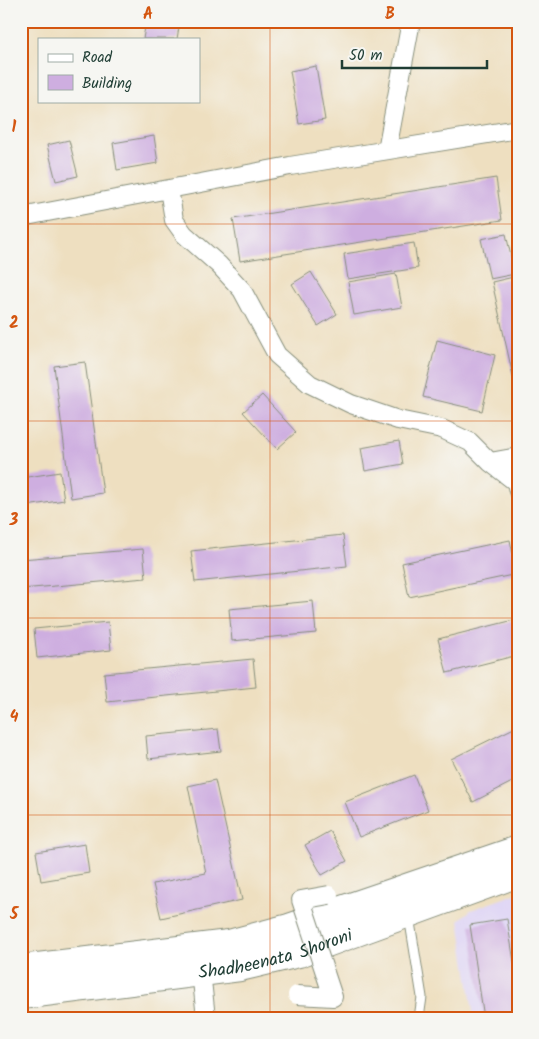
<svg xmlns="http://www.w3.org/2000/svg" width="539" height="1039" font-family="Kalam,sans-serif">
  <rect width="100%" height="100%" fill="#f6f6f2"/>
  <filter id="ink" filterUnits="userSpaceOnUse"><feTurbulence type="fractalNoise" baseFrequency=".02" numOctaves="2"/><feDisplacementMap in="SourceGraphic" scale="10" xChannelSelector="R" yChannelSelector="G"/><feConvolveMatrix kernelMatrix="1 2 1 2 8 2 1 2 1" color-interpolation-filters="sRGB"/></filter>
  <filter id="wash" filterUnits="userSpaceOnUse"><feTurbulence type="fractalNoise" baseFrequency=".0096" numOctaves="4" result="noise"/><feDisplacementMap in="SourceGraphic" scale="20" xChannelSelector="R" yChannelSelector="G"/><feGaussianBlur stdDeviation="1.12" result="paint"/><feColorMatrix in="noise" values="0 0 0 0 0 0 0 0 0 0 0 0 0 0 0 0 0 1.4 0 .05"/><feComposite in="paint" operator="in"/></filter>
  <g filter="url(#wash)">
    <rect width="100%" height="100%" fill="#eedfc0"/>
    <path fill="#dfd5f5" d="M518,893V1018H474L459,920L471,910Z"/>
    <g id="blocks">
      <path fill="#ceaee0" d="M146,21H180L177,39H143Z
        M316,66L325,120L299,124L290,71Z
        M22,73L27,96L21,98V74Z
        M154,136L158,163L117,170L113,143Z
        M69,140L78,176L56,181L47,145Z
        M496,178L502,220L240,261L233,219Z
        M506,234L515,274L490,279L481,239Z
        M414,243L418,268L348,279L344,254Z
        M311,272L337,314L318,326L292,284Z
        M396,274L402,307L354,315L348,282Z
        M518,276V394H517L492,282Z
        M437,340L495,355L482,411L423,397Z
        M85,362L103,493L71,498L54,366Z
        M262,395L296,432L277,449L243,412Z
        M399,441L403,464L365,471L361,448Z
        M60,472L64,500L21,507V478Z
        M343,535L347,566L195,582L191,551Z
        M510,540L517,574L409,597L402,563Z
        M143,549L146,578L21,589V559Z
        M313,601L316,633L232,641L229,609Z
        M518,619V655L447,673L438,639Z
        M108,622L111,650L37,658L34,629Z
        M253,659L256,687L107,702L104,673Z
        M518,726V779L473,802L451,759Z
        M218,729L221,751L148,759L146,736Z
        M414,775L428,810L359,837L345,802Z
        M215,780L242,900L161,918L153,884L206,873L188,786Z
        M330,831L347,861L322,875L305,845Z
        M85,844L89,873L41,881L36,852Z
        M507,919L518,986V1018H484L470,925Z"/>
    </g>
  </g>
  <g filter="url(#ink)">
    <use href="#blocks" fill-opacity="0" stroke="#868e7a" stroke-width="1"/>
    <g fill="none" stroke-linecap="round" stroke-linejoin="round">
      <g stroke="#868e7a" stroke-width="11">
        <path id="lane" d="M409,916L422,997L419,1018"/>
      </g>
      <g stroke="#868e7a" stroke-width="20">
        <path id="street" d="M387,150L411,21
          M169,189L174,220L184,234L219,265L242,290L277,355L310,384L351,404L398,420L442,429L470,442L490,462L516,482L518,491
          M21,217L290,166L518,129
          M490,462L518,457
          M201,971L206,1018"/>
      </g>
      <g stroke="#868e7a" stroke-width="30">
        <g id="primary">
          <path d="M21,969L229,944L289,928L518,850"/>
          <path id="s1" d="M21,995L240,967L299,953L518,873"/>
        </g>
      </g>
      <use href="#lane" stroke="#fff" stroke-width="9"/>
      <use href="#street" stroke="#fff" stroke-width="18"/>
      <use href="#primary" stroke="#fff" stroke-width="28"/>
      <g stroke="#868e7a" stroke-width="20" stroke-linecap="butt">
        <path id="street-bridge" d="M297,995L333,997L301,900L329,895"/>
      </g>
      <use href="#street-bridge" stroke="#fff" stroke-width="18"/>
    </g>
  </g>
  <path fill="none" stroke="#d45610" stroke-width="1" stroke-opacity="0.55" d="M270,21V1018M21,224H518M21,421H518M21,618H518M21,815H518"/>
  <g text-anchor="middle" stroke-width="4" stroke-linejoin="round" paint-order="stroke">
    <g font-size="18" fill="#1f3d34" stroke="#f6f6f2">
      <text dy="6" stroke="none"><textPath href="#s1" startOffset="258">Shadheenata Shoroni</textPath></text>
    </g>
  </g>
  <rect width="539" height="1039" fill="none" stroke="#f6f6f2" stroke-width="55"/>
  <rect x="38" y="38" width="162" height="65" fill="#f6f6f2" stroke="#a0aca6"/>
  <rect x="48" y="54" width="25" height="8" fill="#ffffff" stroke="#a0aca6"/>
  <text x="82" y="62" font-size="15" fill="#1f3d34">Road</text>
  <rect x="48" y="75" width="25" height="15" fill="#ceaee0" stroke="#a0aca6"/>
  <text x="82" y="88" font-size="15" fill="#1f3d34">Building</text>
  <path d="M342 60v8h145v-8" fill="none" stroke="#1f3d34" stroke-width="2.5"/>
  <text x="349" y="60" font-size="15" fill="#1f3d34" stroke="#f6f6f2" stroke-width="4" paint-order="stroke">50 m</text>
  <rect x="28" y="28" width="484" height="984" fill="none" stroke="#d45610" stroke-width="2"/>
  <g font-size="16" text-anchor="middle" font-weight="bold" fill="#d45610">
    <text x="148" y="19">A</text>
    <text x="390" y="19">B</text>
    <text x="14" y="132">1</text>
    <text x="14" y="328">2</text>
    <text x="14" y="525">3</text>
    <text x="14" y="722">4</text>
    <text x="14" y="919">5</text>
  </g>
</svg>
